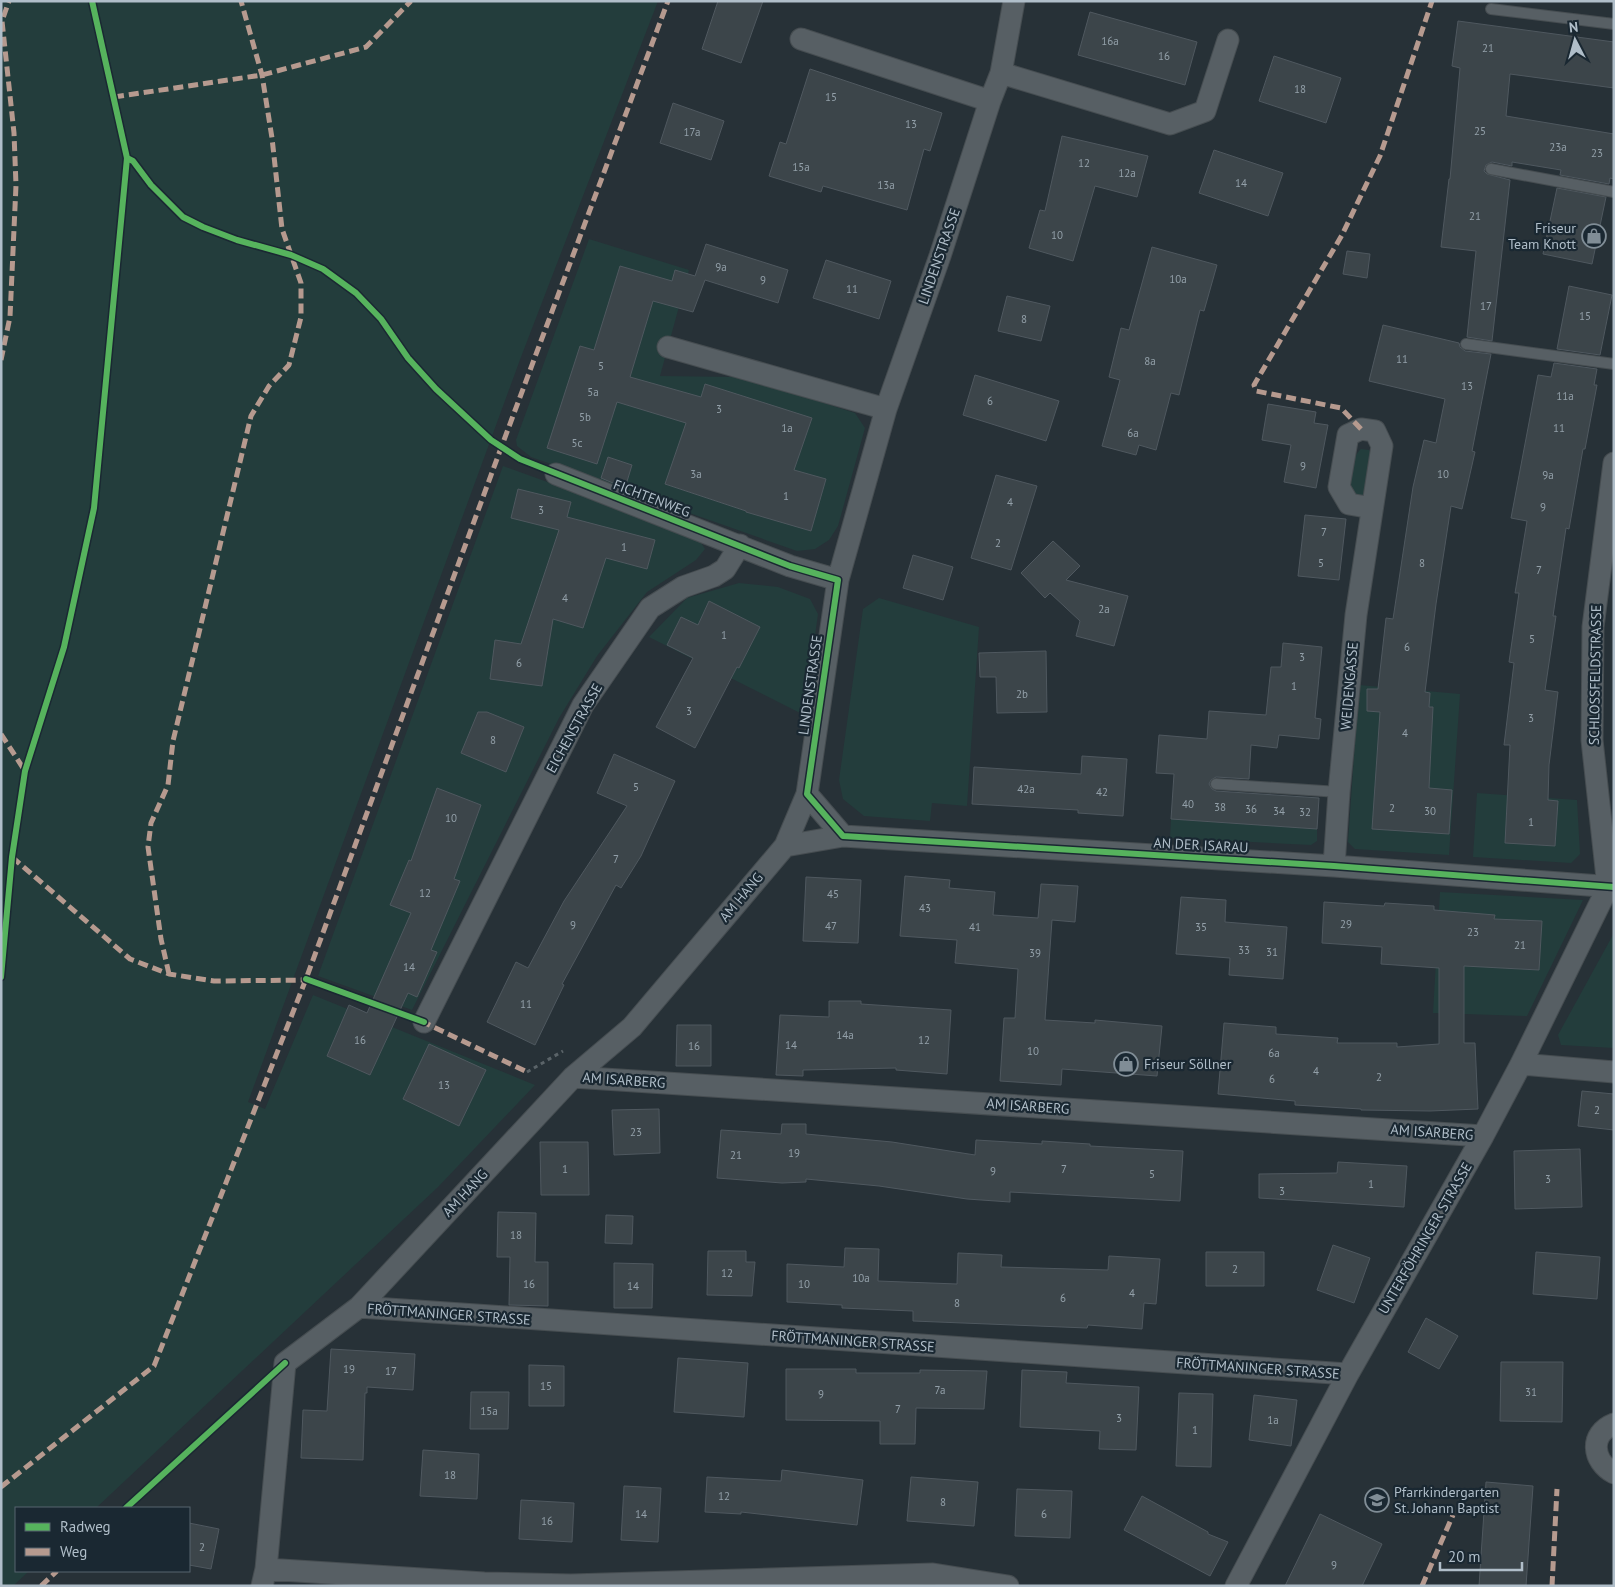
<svg xmlns="http://www.w3.org/2000/svg" width="1615" height="1587" font-family="'PT Sans',sans-serif">
  <rect width="100%" height="100%" fill="#273137"/>
  <path fill="#233d3c" d="M1,1H658L521,357L248,1102L265,1109L313,995L535,1085L438,1187L96,1508H16V1571H29L13,1586H1Z
    M589,239L689,270L660,376L733,377L758,382L855,413L865,428L838,526L829,540L815,549L797,551L531,457L517,446L516,440Z
    M1361,449L1369,450L1372,454L1365,494L1360,497C1356,496 1352,495 1350,491C1346,482 1353,455 1361,449Z
    M503,466L697,536L705,549L696,560L647,592L597,656L559,718L412,1010L318,976Z
    M739,583L778,587L810,599L818,614L804,715L649,637L687,598Z
    M879,598L979,627L967,806L932,803L930,821L864,816L843,799L839,780L863,609Z
    M1359,685L1460,694L1449,855L1355,849L1348,842Z
    M1477,793L1577,800L1580,854L1571,863L1473,857Z
    M1171,819L1317,829V841L1311,845L1170,838Z
    M1440,892L1583,900L1527,1016L1433,1013Z
    M1614,933V1048L1561,1045L1558,1035Z"/>
  <path fill="#3c454a" stroke="#4f585f" d="M718,1H763L741,63L702,49Z
    M1090,12L1197,42L1185,85L1078,55Z
    M1458,21L1614,42V88L1510,74L1506,116L1614,134V179L1610,178L1609,184L1560,175L1561,170L1512,162V166L1492,162L1486,165L1484,171L1487,174L1510,180L1492,341L1467,337L1476,251L1441,247L1449,179H1450L1460,68L1452,66Z
    M1274,56L1341,78L1326,123L1259,101Z
    M810,69L942,113L930,151L924,149L907,210L823,186L821,192L769,176L780,142L786,144Z
    M673,103L724,121L711,160L660,143Z
    M1062,136L1148,156L1137,197L1095,186L1073,261L1029,248L1040,210L1045,211Z
    M1214,150L1283,173L1268,216L1199,193Z
    M1557,188L1606,197L1592,264L1543,254Z
    M706,244L788,270L778,303L705,280L693,312L653,301L630,377L701,397L705,384L812,418L794,470L826,479L811,531L746,512V511L665,484L686,423L617,402L597,464L547,448L580,346L594,350L620,266L672,281L675,270L695,276Z
    M1152,247L1217,265L1204,311L1200,310L1179,395L1171,393L1156,450L1139,445L1136,455L1102,446L1120,380L1109,377L1121,328L1129,330Z
    M1347,251L1370,254L1367,278L1343,274Z
    M826,260L891,281L879,319L813,298Z
    M1569,286L1612,295L1600,355L1557,349Z
    M1007,296L1050,306L1041,341L998,331Z
    M1383,325L1459,343L1460,347L1465,351L1491,354L1472,451L1475,452L1462,509L1451,506L1436,604L1425,692L1430,693L1429,707H1433L1429,788L1452,790L1449,834L1372,829L1380,712L1367,711V689H1378L1386,618L1393,619L1413,487L1424,440L1436,443L1445,399L1369,381Z
    M1554,363L1597,369L1594,385H1597L1585,449H1583L1569,529L1566,528L1553,616H1556L1545,690L1558,692L1549,765L1548,800L1558,801L1555,846L1505,843L1510,745H1504L1514,663L1509,662L1519,593H1515L1527,521L1511,518L1538,375L1551,377Z
    M975,375L1059,401L1046,441L963,415Z
    M1268,404L1316,412L1314,423L1328,425L1316,488L1284,482L1291,445L1262,440Z
    M608,457L632,465L625,488L601,478Z
    M996,475L1037,486L1011,570L971,558Z
    M518,489L571,502L567,517L655,540L647,569L606,558L583,628L553,619L542,686L490,679L495,640L521,644L559,530L511,518Z
    M1305,515L1346,519L1339,580L1298,576Z
    M1053,541L1080,566L1066,580L1128,596L1114,646L1076,636L1080,621L1050,593L1045,598L1021,573Z
    M913,555L953,567L943,600L903,588Z
    M709,601L760,627L739,668L737,667L695,748L656,727L693,658L667,645L681,617L698,625Z
    M1283,643L1322,647L1315,718L1321,719L1319,739L1279,735L1277,748L1251,745L1249,779L1216,777L1211,780L1209,784L1212,789L1216,791L1319,798L1317,829L1171,819L1174,774L1156,773L1159,735L1207,739L1209,711L1266,715L1271,667H1281Z
    M1046,651L1047,712L997,713L996,677H980L979,653Z
    M478,712H487L524,727L506,772L461,753Z
    M614,754L675,781L641,856L621,888L616,885L562,984L564,985L535,1045L487,1022L516,962L528,968L564,901L627,806L597,793Z
    M1082,756L1127,759L1123,816L1078,813V810L972,804L974,767L1081,774Z
    M437,788L481,805L454,879L460,881L431,950L437,952L417,997L408,993L370,1075L327,1056L349,1005L367,1013L411,913L390,905L409,860L411,861Z
    M905,876L950,880L949,888L995,892L993,915L1038,918L1041,884L1078,886L1075,922L1052,920L1045,1020L1095,1023V1020L1162,1026L1157,1076L1062,1069L1061,1085L1000,1081L1004,1018H1015L1018,969L955,963L957,940L900,936Z
    M806,877L861,880L858,943L803,941Z
    M1181,897L1226,900L1225,922L1287,927L1283,979L1229,975L1230,958L1176,954Z
    M1324,902L1384,906L1385,903L1434,906V910L1495,915L1494,919L1542,921L1539,970L1464,966V1043H1475L1478,1109L1430,1111L1361,1110V1109L1295,1105V1101L1218,1094L1224,1023L1276,1027V1034L1338,1038L1337,1043H1397V1047L1439,1044V968L1381,964L1382,947L1322,943Z
    M829,1001H861V1004L951,1010L947,1074L896,1070V1068L803,1070V1076L776,1075L780,1015L829,1017Z
    M677,1025H711V1066H676Z
    M429,1044L486,1070L459,1126L403,1099Z
    M1582,1091L1614,1094V1130L1578,1126Z
    M659,1109L660,1153L614,1155L612,1110Z
    M782,1124H806V1134L892,1142L975,1155L976,1140L1042,1144V1141L1090,1144V1146L1183,1151L1180,1201L1010,1192V1202L967,1199L879,1186L806,1179V1182L782,1183L717,1178L721,1130L781,1134Z
    M540,1142H588L589,1195H541Z
    M1580,1149L1582,1207L1515,1209L1514,1151Z
    M1338,1162L1407,1166L1404,1207L1259,1198V1174L1337,1173Z
    M498,1212L536,1213L535,1262H548V1306L509,1305L510,1257H497Z
    M606,1215L633,1216L632,1244L605,1243Z
    M1333,1245L1370,1258L1354,1303L1317,1290Z
    M845,1248L879,1249L878,1281L957,1284L958,1253L1002,1255L1001,1267L1108,1270L1109,1256L1160,1259L1156,1304L1144,1303L1142,1329L1088,1325L1087,1328L913,1321V1311L842,1308V1305L787,1302V1264L844,1267Z
    M708,1251H746V1262H755L752,1296L707,1295Z
    M1206,1252H1264V1286H1206Z
    M1536,1252L1600,1257L1597,1299L1533,1294Z
    M614,1263L653,1264L652,1308H614Z
    M1426,1318L1458,1336L1439,1369L1408,1352Z
    M331,1349L415,1354L413,1390L367,1387V1393H365L363,1460L301,1458L303,1410L327,1411Z
    M678,1358L748,1363L744,1417L674,1412Z
    M1501,1362H1563L1562,1422L1500,1421Z
    M529,1365L564,1366V1406H529Z
    M786,1369H856V1373H920V1370L987,1371L984,1409L916,1408L915,1444H880V1421L786,1420Z
    M1022,1370L1067,1372L1066,1383L1139,1387L1136,1450L1099,1449L1100,1431L1020,1427Z
    M471,1392H509L508,1429H470Z
    M1179,1393L1213,1394L1211,1467L1176,1466Z
    M1254,1395L1297,1400L1291,1446L1249,1440Z
    M423,1450L479,1454L477,1499L420,1496Z
    M782,1470L863,1480L857,1525L741,1512V1514L705,1512L707,1477L781,1481Z
    M911,1477L978,1482L974,1526L907,1521Z
    M1486,1482L1533,1486L1526,1586H1479Z
    M624,1486L661,1488L658,1542L621,1540Z
    M1017,1489L1072,1491L1070,1538L1015,1536Z
    M1142,1496L1208,1532V1534L1228,1542L1210,1576L1124,1530Z
    M521,1500L574,1503L572,1542L519,1539Z
    M1320,1514L1382,1544L1362,1586H1285Z
    M189,1523L219,1529L211,1569L189,1565Z"/>
  <g fill="none" stroke-linecap="round" stroke-linejoin="round">
    <g stroke="#464d51" stroke-width="12">
      <path id="service" d="M1491,9L1614,24
        M1491,169L1614,192
        M1466,344L1614,364
        M1216,784L1339,792"/>
    </g>
    <g stroke="#464d51" stroke-width="23">
      <path id="minor" d="M801,39L990,101
        M1001,73L1170,124L1205,111L1228,40
        M668,347L886,409
        M556,474L790,566L838,580
        M807,794L843,836L1334,866L1614,887
        M785,846L843,836
        M1334,866L1339,792L1356,615L1382,446L1375,431L1361,429L1348,435L1339,487L1349,504L1372,508
        M424,1022L583,705L650,608L683,587L714,576L725,569L740,545
        M1521,1064L1614,1072
        M573,1077L1483,1136
        M359,1307L1348,1374
        M1614,1424C1589,1434 1592,1461 1614,1473
        M266,1569L484,1583L571,1585L933,1574L1008,1586
        M262,1586L266,1569L285,1363L359,1307L573,1077L632,1027L785,846L807,794L838,580L886,409L940,256L990,101L1001,73L1014,1
        M1236,1586L1348,1374L1483,1136L1521,1064L1608,887L1592,740L1593,627L1614,463"/>
    </g>
    <path stroke="#5a6368" stroke-width="3" stroke-dasharray="4 4" stroke-linecap="butt" d="M527,1072L563,1051"/>
    <use href="#service" stroke="#575f64" stroke-width="10"/>
    <use href="#minor" stroke="#575f64" stroke-width="21"/>
    <path stroke="#b69a8f" stroke-width="5" stroke-dasharray="10 5" stroke-linecap="butt" d="M114,97L262,75L366,47L411,1
      M1,360L10,317L16,185L14,133L2,21L9,1
      M1361,429L1341,408L1256,391L1254,385L1342,235L1380,156L1432,1
      M1,734L25,771
      M12,857L130,959L169,974L214,981L308,980
      M169,974L161,939L148,847L151,823L168,785L173,741L251,416L269,386L289,365L301,317V283L282,229L272,138L262,75L241,1
      M421,1021L527,1072
      M1,1487L154,1366L306,979L501,448L668,1
      M41,1586L57,1571
      M1422,1586L1453,1515
      M1552,1586L1557,1489"/>
    <g stroke="#1a2832" stroke-width="9">
      <path id="cycleway" d="M127,158L133,161L151,185L183,217L203,227L237,240L291,255L323,269L356,293L381,319L408,358L436,389L491,440L520,459L790,566L838,580L807,794L843,836L1334,866L1614,887
        M1,977L12,857L25,771L64,647L94,508L127,158L92,1
        M306,979L424,1022
        M126,1508L285,1363"/>
    </g>
    <use href="#cycleway" stroke="#56b35d" stroke-width="6"/>
  </g>
  <defs>
    <g id="shop-ring" transform="scale(1.25)"><circle r="9.5" fill="#1a2832" stroke="#808d96" stroke-width="1.5"/><path d="M-5-2.5h2.3a2.7 3.5 0 0 1 5.4 0H5L5.5 6h-11ZM-1.5-2.5h3a1.5 2.3 0 0 0-3 0Z" fill="#808d96"/></g>
    <g id="school-ring" transform="scale(1.25)"><circle r="9.5" fill="#1a2832" stroke="#808d96" stroke-width="1.5"/><path d="M0-5L7-2L0 1L-7-2ZM-4 1L0 2.5L4 1V4Q0 6-4 4Z" fill="#808d96"/></g>
  </defs>
  <g fill-rule="evenodd">
    <use href="#shop-ring" x="1594" y="236"/>
    <use href="#shop-ring" x="1126" y="1064"/>
    <use href="#school-ring" x="1377" y="1500"/>
  </g>
  <g text-anchor="middle" stroke-width="4.5" stroke-linejoin="round" paint-order="stroke">
    <g font-size="11" fill="#93a0a9">
      <text x="1110" y="45">16a</text>
      <text x="1488" y="52">21</text>
      <text x="1164" y="60">16</text>
      <text x="1300" y="93">18</text>
      <text x="831" y="101">15</text>
      <text x="911" y="128">13</text>
      <text x="1480" y="135">25</text>
      <text x="692" y="136">17a</text>
      <text x="1558" y="151">23a</text>
      <text x="1597" y="157">23</text>
      <text x="1084" y="167">12</text>
      <text x="801" y="171">15a</text>
      <text x="1127" y="177">12a</text>
      <text x="1241" y="187">14</text>
      <text x="886" y="189">13a</text>
      <text x="1475" y="220">21</text>
      <text x="1057" y="239">10</text>
      <text x="721" y="271">9a</text>
      <text x="1178" y="283">10a</text>
      <text x="763" y="284">9</text>
      <text x="852" y="293">11</text>
      <text x="1486" y="310">17</text>
      <text x="1585" y="320">15</text>
      <text x="1024" y="323">8</text>
      <text x="1402" y="363">11</text>
      <text x="1150" y="365">8a</text>
      <text x="601" y="370">5</text>
      <text x="1467" y="390">13</text>
      <text x="593" y="396">5a</text>
      <text x="1565" y="400">11a</text>
      <text x="990" y="405">6</text>
      <text x="719" y="413">3</text>
      <text x="585" y="421">5b</text>
      <text x="787" y="432">1a</text>
      <text x="1559" y="432">11</text>
      <text x="1133" y="437">6a</text>
      <text x="577" y="447">5c</text>
      <text x="1303" y="470">9</text>
      <text x="696" y="478">3a</text>
      <text x="1443" y="478">10</text>
      <text x="1548" y="479">9a</text>
      <text x="786" y="500">1</text>
      <text x="1010" y="506">4</text>
      <text x="1543" y="511">9</text>
      <text x="541" y="514">3</text>
      <text x="1324" y="536">7</text>
      <text x="998" y="547">2</text>
      <text x="624" y="551">1</text>
      <text x="1321" y="567">5</text>
      <text x="1422" y="567">8</text>
      <text x="1539" y="574">7</text>
      <text x="565" y="602">4</text>
      <text x="1104" y="613">2a</text>
      <text x="724" y="639">1</text>
      <text x="1532" y="643">5</text>
      <text x="1407" y="651">6</text>
      <text x="1302" y="661">3</text>
      <text x="519" y="667">6</text>
      <text x="1294" y="690">1</text>
      <text x="1022" y="698">2b</text>
      <text x="689" y="715">3</text>
      <text x="1531" y="722">3</text>
      <text x="1405" y="737">4</text>
      <text x="493" y="744">8</text>
      <text x="636" y="791">5</text>
      <text x="1026" y="793">42a</text>
      <text x="1102" y="796">42</text>
      <text x="1188" y="808">40</text>
      <text x="1220" y="811">38</text>
      <text x="1392" y="812">2</text>
      <text x="1251" y="813">36</text>
      <text x="1279" y="815">34</text>
      <text x="1430" y="815">30</text>
      <text x="1305" y="816">32</text>
      <text x="451" y="822">10</text>
      <text x="1531" y="826">1</text>
      <text x="616" y="863">7</text>
      <text x="425" y="897">12</text>
      <text x="833" y="898">45</text>
      <text x="925" y="912">43</text>
      <text x="1346" y="928">29</text>
      <text x="573" y="929">9</text>
      <text x="831" y="930">47</text>
      <text x="975" y="931">41</text>
      <text x="1201" y="931">35</text>
      <text x="1473" y="936">23</text>
      <text x="1520" y="949">21</text>
      <text x="1244" y="954">33</text>
      <text x="1272" y="956">31</text>
      <text x="1035" y="957">39</text>
      <text x="409" y="971">14</text>
      <text x="526" y="1008">11</text>
      <text x="845" y="1039">14a</text>
      <text x="360" y="1044">16</text>
      <text x="924" y="1044">12</text>
      <text x="791" y="1049">14</text>
      <text x="694" y="1050">16</text>
      <text x="1033" y="1055">10</text>
      <text x="1274" y="1057">6a</text>
      <text x="1316" y="1075">4</text>
      <text x="1379" y="1081">2</text>
      <text x="1272" y="1083">6</text>
      <text x="444" y="1089">13</text>
      <text x="1597" y="1114">2</text>
      <text x="636" y="1136">23</text>
      <text x="794" y="1157">19</text>
      <text x="736" y="1159">21</text>
      <text x="565" y="1173">1</text>
      <text x="1064" y="1173">7</text>
      <text x="993" y="1175">9</text>
      <text x="1152" y="1178">5</text>
      <text x="1548" y="1183">3</text>
      <text x="1371" y="1188">1</text>
      <text x="1282" y="1195">3</text>
      <text x="516" y="1239">18</text>
      <text x="1235" y="1273">2</text>
      <text x="727" y="1277">12</text>
      <text x="861" y="1282">10a</text>
      <text x="529" y="1288">16</text>
      <text x="804" y="1288">10</text>
      <text x="633" y="1290">14</text>
      <text x="1132" y="1297">4</text>
      <text x="1063" y="1302">6</text>
      <text x="957" y="1307">8</text>
      <text x="349" y="1373">19</text>
      <text x="391" y="1375">17</text>
      <text x="546" y="1390">15</text>
      <text x="940" y="1394">7a</text>
      <text x="1531" y="1396">31</text>
      <text x="821" y="1398">9</text>
      <text x="898" y="1413">7</text>
      <text x="489" y="1415">15a</text>
      <text x="1119" y="1422">3</text>
      <text x="1273" y="1424">1a</text>
      <text x="1195" y="1434">1</text>
      <text x="450" y="1479">18</text>
      <text x="724" y="1500">12</text>
      <text x="943" y="1506">8</text>
      <text x="641" y="1518">14</text>
      <text x="1044" y="1518">6</text>
      <text x="547" y="1525">16</text>
      <text x="202" y="1551">2</text>
      <text x="1334" y="1569">9</text>
    </g>
    <g font-size="14" fill="#b0bec9" stroke="#1a2832" text-anchor="start">
      <text x="1576" y="233" text-anchor="end">Friseur<tspan x="1576" dy="16">Team Knott</tspan></text>
      <text x="1144" y="1069">Friseur Söllner</text>
      <text x="1394" y="1497">Pfarrkindergarten<tspan x="1394" dy="16">St. Johann Baptist</tspan></text>
    </g>
    <g font-size="14" fill="#b0bec9" stroke="#1a2832">
      <text transform="translate(939 256) rotate(-71)" y="5">LINDENSTRASSE</text>
      <text transform="translate(652 498) rotate(21)" y="5">FICHTENWEG</text>
      <text transform="translate(1595 675) rotate(-89)" y="5">SCHLOSSFELDSTRASSE</text>
      <text transform="translate(810 685) rotate(-82)" y="5">LINDENSTRASSE</text>
      <text transform="translate(1349 686) rotate(-85)" y="5">WEIDENGASSE</text>
      <text transform="translate(574 728) rotate(-61)" y="5">EICHENSTRASSE</text>
      <text transform="translate(1201 845) rotate(3)" y="5">AN DER ISARAU</text>
      <text transform="translate(741 897) rotate(-50)" y="5">AM HANG</text>
      <text transform="translate(624 1080) rotate(4)" y="5">AM ISARBERG</text>
      <text transform="translate(1028 1106) rotate(4)" y="5">AM ISARBERG</text>
      <text transform="translate(1432 1132) rotate(4)" y="5">AM ISARBERG</text>
      <text transform="translate(465 1193) rotate(-47)" y="5">AM HANG</text>
      <text transform="translate(1425 1238) rotate(-60)" y="5">UNTERFÖHRINGER STRASSE</text>
      <text transform="translate(449 1314) rotate(4)" y="5">FRÖTTMANINGER STRASSE</text>
      <text transform="translate(853 1341) rotate(4)" y="5">FRÖTTMANINGER STRASSE</text>
      <text transform="translate(1258 1368) rotate(4)" y="5">FRÖTTMANINGER STRASSE</text>
    </g>
  </g>
  <rect width="1615" height="1587" fill="none" stroke="#b0bec9" stroke-width="5"/>
  <rect x="15" y="1507" width="175" height="65" fill="#1a2832" stroke="#56646e"/>
  <rect x="25" y="1523" width="25" height="8" fill="#56b35d" stroke="#56646e"/>
  <text x="60" y="1532" font-size="15" fill="#b0bec9">Radweg</text>
  <rect x="25" y="1548" width="25" height="8" fill="#b69a8f" stroke="#56646e"/>
  <text x="60" y="1557" font-size="15" fill="#b0bec9">Weg</text>
  <g transform="translate(1575 40) rotate(354)" stroke="#1a2832" stroke-width="4" paint-order="stroke">
  <path d="M0-4L9 19L0 12L-9 19Z" fill="#b0bec9"/>
  <text y="-8" font-size="14" font-weight="bold" text-anchor="middle" fill="#b0bec9">N</text>
  </g>
  <path d="M1440 1562v8h82v-8" fill="none" stroke="#b0bec9" stroke-width="2.5"/>
  <text x="1448" y="1562" font-size="15" fill="#b0bec9" stroke="#1a2832" stroke-width="4" paint-order="stroke">20 m</text>
</svg>
